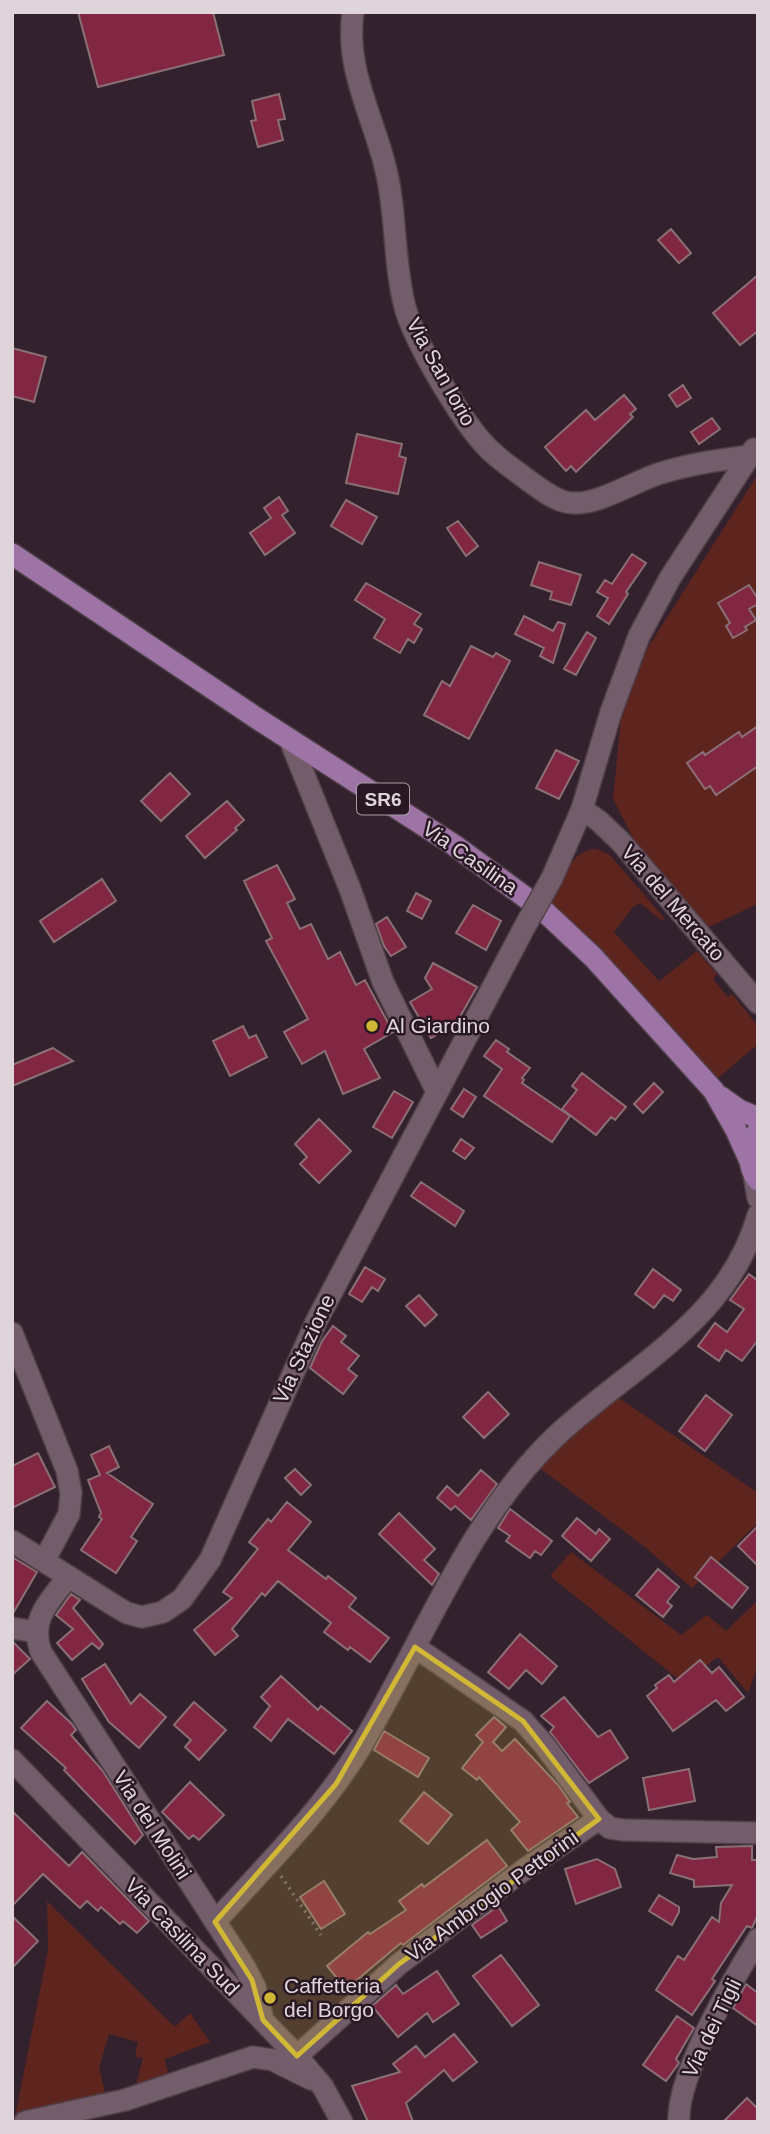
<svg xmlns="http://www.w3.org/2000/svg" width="770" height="2134" font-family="Arial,sans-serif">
  <rect width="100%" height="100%" fill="#33212d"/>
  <path fill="#5e251f" d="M758,474V904L704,929L633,838L613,799L621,719L647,649Z
    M596,849L610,855L665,919L661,920L640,903L633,907L614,932L659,981L697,951L717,974L713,979L728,997L732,994L758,1026V1044L717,1079L727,1094L549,905C559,885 570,849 596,849Z
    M619,1398L758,1493V1523L692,1588L645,1547L538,1467L607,1403Z
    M571,1552L681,1635L707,1615L726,1631L758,1600V1665L748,1693L718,1657L683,1683L550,1576Z
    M47,1901L175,2027L190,2013L210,2042L165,2059L169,2077L135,2089L143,2058L135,2057L138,2042L109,2034L99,2068L106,2096L15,2117L48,1950Z"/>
  <path fill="#812744" stroke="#8a7075" stroke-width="2" d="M78,12H213L224,55L98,87Z
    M279,94L285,119L278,120L283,140L258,147L251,121L256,120L252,101Z
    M671,229L691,253L679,263L658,240Z
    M758,275V331L740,345L713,313Z
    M12,348L46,357L34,402L12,396Z
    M683,385L691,398L677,407L669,395Z
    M624,395L636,409L630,414L633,417L576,472L571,466L566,471L545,447L586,410L595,420Z
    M712,418L720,429L699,444L691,432Z
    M357,434L402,444L399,456L406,458L398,494L346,483Z
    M279,497L288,511L282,515L295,533L265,555L250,533L271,518L264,508Z
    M346,500L377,517L362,544L331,526Z
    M458,521L478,546L466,556L447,528Z
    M632,554L646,563L626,592L628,594L609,624L597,616L608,598L597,592L605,580L612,584Z
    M539,562L581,575L571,605L550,599L552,592L531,585Z
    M366,583L421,614L414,624L422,629L414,643L408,639L400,653L374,638L385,619L355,600Z
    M749,585L758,599V604L749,609L756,620L745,627L747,630L733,638L726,626L730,623L718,603Z
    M524,616L553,631L558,622L565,624L553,663L540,656L544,648L515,634Z
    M587,632L596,638L576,675L564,669Z
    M471,646L493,657L496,653L510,661L469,739L424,715L442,681L450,686Z
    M758,726V766L716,795L710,786L705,789L687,763L703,752L705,755L739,732L742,737Z
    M556,750L579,761L559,799L536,788Z
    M170,773L190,794L161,821L141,801Z
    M227,801L244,820L235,828L237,830L205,858L186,836Z
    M277,865L295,899L287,903L300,929L311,924L328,959L340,952L356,985L365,980L393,1032L364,1049L380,1078L343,1094L325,1051L302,1064L284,1032L308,1019L266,941L272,938L244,881Z
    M102,879L116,901L54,942L40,921Z
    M416,893L431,901L422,919L407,911Z
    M473,905L501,921L486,950L456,933Z
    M387,917L406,947L391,956L384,946L376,924Z
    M433,963L477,987L457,1022L431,1038L410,1002L432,989L425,978Z
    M243,1026L249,1038L256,1035L267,1057L230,1076L213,1041Z
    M496,1040L509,1049L507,1052L530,1068L522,1078L524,1080L522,1083L570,1116L552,1142L484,1096L502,1069L484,1056Z
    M53,1048L73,1061L12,1086V1065Z
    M582,1073L626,1107L615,1120L611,1117L596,1135L562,1109L577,1090L572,1086Z
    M654,1083L663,1092L643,1113L634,1104Z
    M464,1089L476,1097L463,1117L451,1109Z
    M394,1091L413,1102L392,1138L373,1127Z
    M319,1119L351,1151L319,1183L300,1164L307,1157L295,1144Z
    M461,1139L474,1148L465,1159L453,1151Z
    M421,1182L464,1211L455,1226L411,1196Z
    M365,1267L385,1279L378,1291L372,1287L362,1302L349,1294Z
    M653,1269L681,1290L673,1301L664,1295L654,1308L635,1294Z
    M749,1274L758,1281V1340L742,1361L726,1350L719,1361L698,1346L715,1323L727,1332L744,1309L730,1300Z
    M419,1295L437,1315L425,1326L406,1306Z
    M333,1326L346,1336L341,1342L359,1356L348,1369L357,1376L343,1394L310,1368L322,1341Z
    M488,1392L509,1414L484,1438L463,1417Z
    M706,1395L732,1415L705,1451L679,1431Z
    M109,1446L119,1467L107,1473L153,1504L131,1537L137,1541L116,1573L81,1550L102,1519L99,1517L101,1513L88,1480L100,1475L91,1455Z
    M38,1453L55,1487L12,1508V1466Z
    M295,1469L311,1485L301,1495L285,1478Z
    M481,1470L497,1484L471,1520L455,1506L451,1510L437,1498L447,1486L458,1496Z
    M287,1502L311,1522L288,1550L326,1579L328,1576L356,1598L349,1607L389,1638L370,1662L350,1647L348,1650L324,1632L331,1623L278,1581L265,1596L262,1593L232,1629L238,1636L215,1655L194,1630L232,1598L223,1592L258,1549L249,1542L268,1519L271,1522Z
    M510,1509L552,1541L541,1555L535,1551L530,1558L506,1541L510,1536L498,1528Z
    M399,1513L435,1549L424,1560L439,1574L432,1585L379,1534Z
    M577,1518L596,1534L599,1529L610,1539L591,1561L562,1536Z
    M758,1526V1566L738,1546Z
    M12,1557L37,1572L12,1615Z
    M711,1557L748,1588L732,1608L695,1577Z
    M658,1569L679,1587L667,1602L672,1606L663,1617L636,1595Z
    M71,1594L80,1600L73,1608L103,1644L99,1649L92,1643L72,1660L57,1643L73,1629L56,1615Z
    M520,1634L557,1666L542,1684L526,1670L509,1689L488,1672Z
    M12,1641L30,1659L12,1675Z
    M700,1660L712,1673L719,1667L744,1697L726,1711L716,1700L673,1731L647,1696L657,1688L655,1685L669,1675L674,1682Z
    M105,1664L131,1704L140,1694L166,1717L139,1748L109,1722L82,1679Z
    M281,1676L318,1710L321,1706L352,1731L334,1754L288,1719L271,1741L254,1727L270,1706L261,1697Z
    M564,1697L598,1737L610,1730L628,1758L589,1783L550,1732L554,1727L541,1716Z
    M47,1701L71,1723L76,1730L71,1735L103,1771L143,1835L135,1844L64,1770L66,1768L21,1728Z
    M194,1702L226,1730L199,1760L185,1747L191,1740L174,1725Z
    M494,1717L506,1727L493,1742L502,1751L515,1739L558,1785L570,1802L567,1803L578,1817L528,1851L511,1830L520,1822L479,1777L477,1780L462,1768L483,1742L476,1735Z
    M384,1731L429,1758L418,1777L374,1750Z
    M689,1769L695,1801L649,1810L643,1778Z
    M190,1782L224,1815L199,1840L193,1835L189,1839L162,1812Z
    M424,1792L452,1815L428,1844L400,1821Z
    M12,1811L69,1866L82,1852L149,1921L137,1933L123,1921L120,1924L101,1907L98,1911L87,1901L80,1908L43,1874L12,1906Z
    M487,1840L507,1866L403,1945L401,1943L346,1989L327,1966L368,1932L370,1934L406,1910L399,1901L422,1884L424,1887Z
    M752,1846V1860H758V1915L752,1928L747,1926L712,1979L715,1981L692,2015L656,1990L678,1956L684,1960L712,1917L719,1922L721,1903L732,1885L694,1887V1880L670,1873L677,1855L693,1859L717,1857L716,1847Z
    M597,1859L615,1869L621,1887L576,1904L565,1869Z
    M324,1881L345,1914L321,1929L300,1897Z
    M659,1895L679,1907V1912L672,1925L649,1911Z
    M498,1906L507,1921L481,1938L472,1925Z
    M12,1916L38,1941L12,1968Z
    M501,1955L539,2005L512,2026L473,1976Z
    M437,1971L459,2004L433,2022L427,2013L398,2037L372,2006L396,1985L403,1994Z
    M746,1984L758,1993V2026L733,2008Z
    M677,2016L694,2028L676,2059L679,2063L666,2081L643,2065Z
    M454,2034L477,2062L453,2081L444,2070L406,2103L413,2122H368L352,2086L400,2072L393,2064L416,2046L425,2057Z
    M747,2098L758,2109V2122H723Z"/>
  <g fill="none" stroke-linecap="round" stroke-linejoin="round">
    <g stroke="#4e3f48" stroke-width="24">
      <path id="street" d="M353,12C345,68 372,114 385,166C397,212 393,261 405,307C414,341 460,418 484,444C497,459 514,469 529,481C541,489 552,499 566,502C593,509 634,481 661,473C690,464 719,460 749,456
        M290,740L350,889L383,982L437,1092
        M582,809L599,821L621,842L758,1003
        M552,878L582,809L611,712L639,636L670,578L754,449
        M754,1175L758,1198
        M12,1333L56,1443L67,1471L71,1493L69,1514L44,1561
        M12,1541L115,1606L127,1613L142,1617L163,1612L182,1599L210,1560L317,1320L524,928
        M68,1577C50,1601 29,1619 41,1652L244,1966L255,1987L263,2020
        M12,1628L36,1632
        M415,1647L523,1721L545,1746L599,1819
        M12,1760L297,2056L323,2087L342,2122
        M215,1922C264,1867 319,1814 358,1751C421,1647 465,1524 554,1438C629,1367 728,1322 758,1215
        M297,2056L399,1964L525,1869L599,1819L610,1828L623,1830L758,1833
        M25,2122L125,2100L253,2057L273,2060L311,2079
        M679,2122C676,2077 733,1979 758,1939"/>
    </g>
    <g stroke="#4e3f48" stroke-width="24">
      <path id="primary" d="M12,554L258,719L454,845L544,911L593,957L714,1091L736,1130L749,1159
        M721,1097L739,1110L758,1118
        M758,1131C747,1146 747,1166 758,1180"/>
    </g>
    <path stroke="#75656f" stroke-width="3.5" stroke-dasharray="2 5" stroke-linecap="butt" d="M281,1876L321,1935"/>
    <use href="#street" stroke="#735d6a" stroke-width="21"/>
    <use href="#primary" stroke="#9e73a5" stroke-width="21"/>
    <g stroke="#4e3f48" stroke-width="24" stroke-linecap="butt">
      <path id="street-bridge" d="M524,928L552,878"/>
    </g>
    <use href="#street-bridge" stroke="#735d6a" stroke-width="21"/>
  </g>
  <path fill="#d0b736" fill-opacity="0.2" stroke="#d0b736" stroke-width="5" stroke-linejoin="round" d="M415,1647L523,1721L599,1819L399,1964L297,2056L263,2020L252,1980L215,1922L336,1784Z"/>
  <g fill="#d0b736" stroke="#291823" stroke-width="2.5">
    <circle cx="372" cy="1026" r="7"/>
    <circle cx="270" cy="1998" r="7"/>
  </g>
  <g text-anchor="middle" stroke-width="5" stroke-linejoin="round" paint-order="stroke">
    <rect fill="#291823" stroke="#a99ca4" stroke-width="2" x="357" y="783.5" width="52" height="31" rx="5"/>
    <g font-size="19" font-weight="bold" fill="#e0d4db">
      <text x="383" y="806">SR6</text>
    </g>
    <g font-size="21" fill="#e0d4db" stroke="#291823">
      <text transform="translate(441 372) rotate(61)" y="7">Via San Iorio</text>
      <text transform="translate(470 858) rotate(35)" y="7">Via Casilina</text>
      <text transform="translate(673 903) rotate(49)" y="7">Via del Mercato</text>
      <text transform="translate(304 1349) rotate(-65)" y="7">Via Stazione</text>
      <text transform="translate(152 1825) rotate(57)" y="7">Via dei Molini</text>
      <text transform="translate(492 1896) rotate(-36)" y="7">Via Ambrogio Pettorini</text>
      <text transform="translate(182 1937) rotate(46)" y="7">Via Casilina Sud</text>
      <text transform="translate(712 2028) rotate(-64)" y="7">Via dei Tigli</text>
    </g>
    <g font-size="21" fill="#e0d4db" stroke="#291823" text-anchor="start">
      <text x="386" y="1033">Al Giardino</text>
      <text x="284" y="1993">Caffetteria<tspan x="284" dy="24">del Borgo</tspan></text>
    </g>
  </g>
  <rect width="770" height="2134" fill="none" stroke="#e0d4db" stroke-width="28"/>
</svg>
